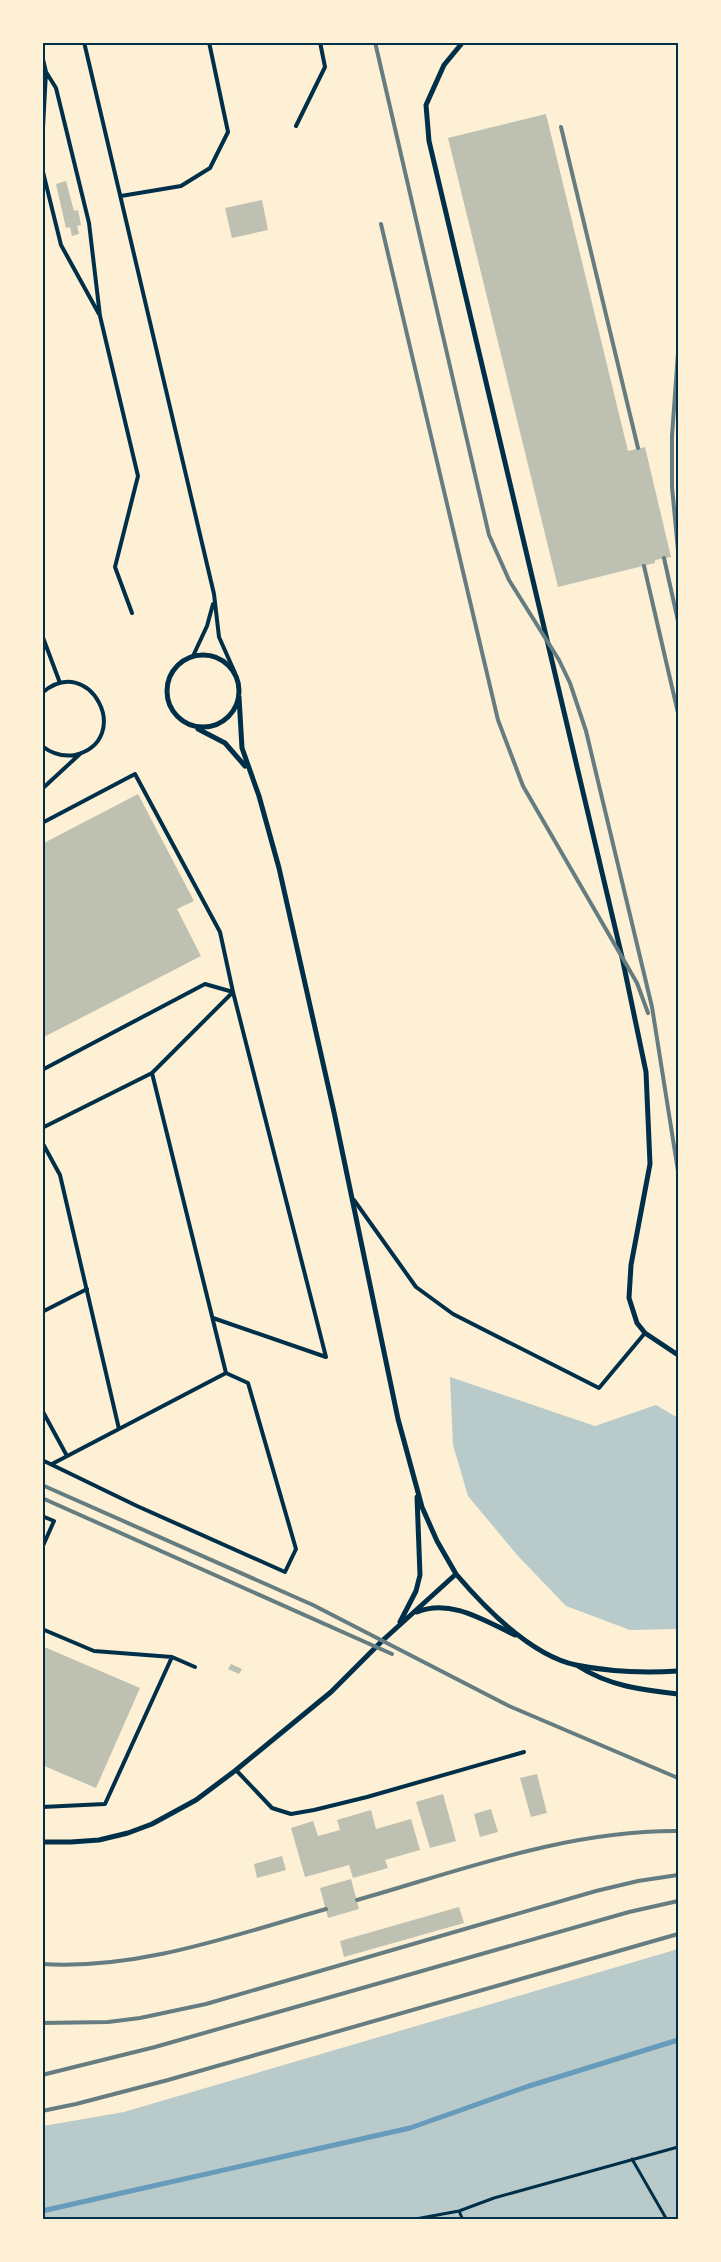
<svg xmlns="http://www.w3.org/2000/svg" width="721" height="2262" font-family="Poppins,sans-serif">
  <rect width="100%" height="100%" fill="#fdf0d5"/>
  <path fill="#b9caca" d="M450,1377L595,1426L656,1405L678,1418V1629L630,1630L566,1606L518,1556L468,1496L453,1445Z
    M678,1949V2219L43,2220V2126L124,2112Z"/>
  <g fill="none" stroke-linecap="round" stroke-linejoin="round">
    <path stroke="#669bbc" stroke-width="5" d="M42,2211L410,2128L529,2086L678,2040"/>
  </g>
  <path fill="#bec0b2" d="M546,114L628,451L645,447L671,557L655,560V563L558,587L448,138Z
    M66,181L74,211L78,210L81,225L77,226L79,234L72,236L70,227L66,228L56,184Z
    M262,200L268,230L232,238L225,208Z
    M138,794L194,901L177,909L201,956L42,1038V844Z
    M42,1646L140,1688L96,1788L42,1765Z
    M231,1664L242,1669L239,1674L228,1669Z
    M537,1774L547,1813L531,1817L520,1778Z
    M443,1794L456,1841L430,1848L416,1802Z
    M491,1809L498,1832L480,1837L474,1814Z
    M371,1810L376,1829L411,1819L420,1850L385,1860L388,1868L353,1878L349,1865L305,1877L291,1828L313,1821L318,1836L340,1830L337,1820Z
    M282,1856L286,1870L257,1878L254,1864Z
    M351,1879L359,1909L328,1918L320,1888Z
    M459,1907L464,1923L344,1957L340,1941Z"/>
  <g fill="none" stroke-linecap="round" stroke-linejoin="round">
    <path stroke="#003049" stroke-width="3" d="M632,2159L667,2220
      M459,2211L463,2220
      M410,2220L459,2211L494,2198L678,2147"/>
    <path stroke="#003049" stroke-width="4" d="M84,42L214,594L219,637L235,673
      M42,55L46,72L42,146
      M46,72L56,88L89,223L100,316L138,476L115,567L132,613
      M296,126L325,67L320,42
      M42,168L61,245L99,314
      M121,196L181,186L210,168L228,132L209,42
      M42,635L60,683
      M193,656L207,626L213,604
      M42,693C90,651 135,740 75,755C63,757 51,753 42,746
      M42,789L81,753
      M42,823L135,774L220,932L233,992L326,1357L213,1318
      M42,1070L205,984L233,992
      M152,1073L226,1373
      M42,1128L152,1073L233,992
      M42,1142L60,1175L119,1429
      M354,1200L416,1287L453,1314L599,1388L645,1333
      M42,1312L87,1289
      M42,1410L67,1456
      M42,1460L137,1506L285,1572L296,1549L248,1383L226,1373
      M52,1464L226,1373
      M42,1516L54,1521L42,1548
      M42,1629L94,1651L172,1657L195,1667
      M236,1770L272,1808L291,1814L314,1810L367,1797L524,1752
      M42,1807L105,1804L172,1657"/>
    <path stroke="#003049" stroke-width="5" d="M463,42L444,65L426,105L429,141L622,957L646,1072L650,1164L631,1265L629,1298L637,1323L645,1333L678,1355
      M167 691a36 36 0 1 1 72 0a36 36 0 1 1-72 0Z
      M239,697L242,748L259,796L279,868L334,1112L398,1419L422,1507L437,1541L456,1574
      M198,729L225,743L245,766
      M417,1612C450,1598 485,1621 515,1635
      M400,1622L416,1591L420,1575L417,1497
      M578,1666C609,1686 642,1690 678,1694
      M42,1842H71L99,1840L128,1833L152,1824L196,1800L236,1770L331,1692L382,1641L456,1574C485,1608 530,1655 576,1665C610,1672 644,1673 678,1671"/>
    <path stroke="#657d81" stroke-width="4" d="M375,42L489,535L509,580L559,660L570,683L586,731L652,1007L678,1171
      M561,127L638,448
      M381,224L498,720L523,786L637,983L648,1013
      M678,353L672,436V487L678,550
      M664,558L678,621
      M644,566L678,713
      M42,1485L313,1605L509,1706L678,1778
      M42,1498L392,1654
      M357,1900C462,1870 568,1830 678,1831
      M42,1964C140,1970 234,1935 326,1909
      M42,2023L108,2022L140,2018L206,2004L596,1891L638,1881L678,1875
      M42,2075L155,2047L629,1912L678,1901
      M42,2111L76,2104L168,2080L678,1934"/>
  </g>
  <rect width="721" height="2262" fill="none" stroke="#fdf0d5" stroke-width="88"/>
  <rect x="44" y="44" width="633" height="2174" fill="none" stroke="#003049" stroke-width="2"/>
</svg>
